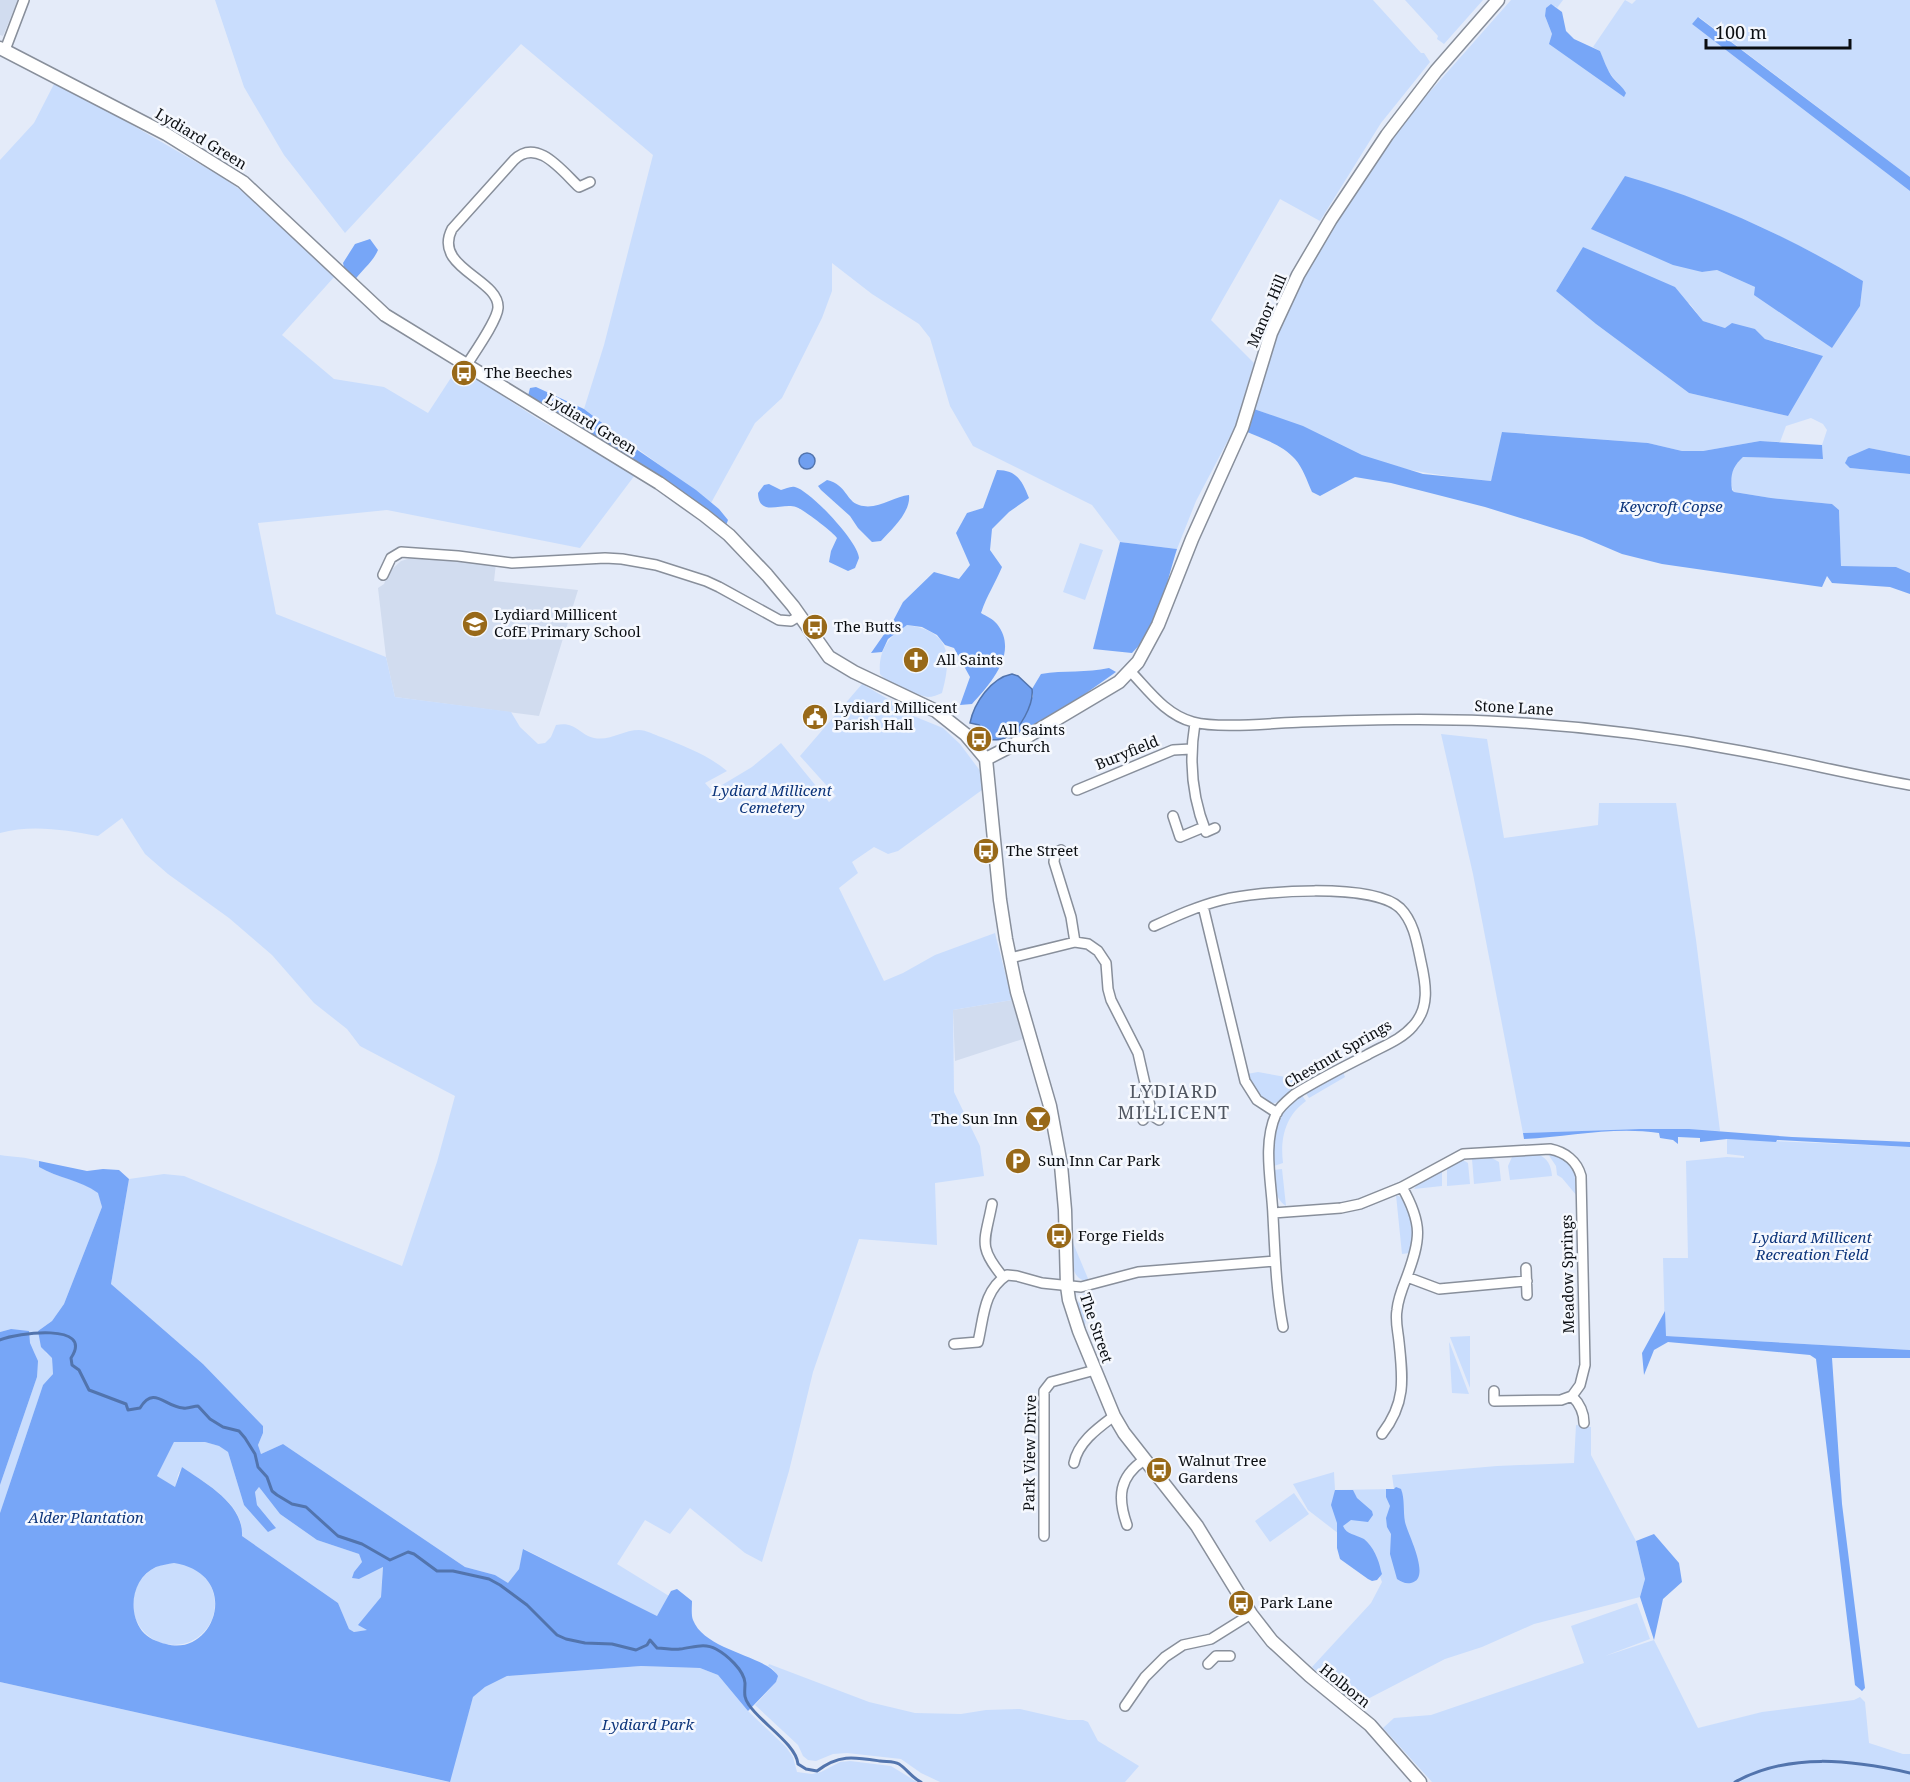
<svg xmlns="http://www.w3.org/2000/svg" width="1910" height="1782" font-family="'Noto Serif',serif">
  <rect width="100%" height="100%" fill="#e4ebf9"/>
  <path fill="#d1dcef" d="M0,0H18L3,36L0,35Z
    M429,557L496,563L494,581L578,590L539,716L395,697L386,657L378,588L384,584L389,572L401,561L411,558Z
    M1012,1000L1023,1039L955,1061L953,1010Z"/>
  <path fill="#c9ddfd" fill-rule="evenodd" d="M215,0H1373L1421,53H1424L1430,62L1381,123L1320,221L1280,199L1211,320L1254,363L1235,427L1196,501L1177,549L1120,542L1092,505L973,446L950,406L930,338L919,324L872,294L832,263V291L822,318L782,398L755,423L711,503L584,409L604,345L653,155L521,44L345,233L284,155L244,87Z
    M1405,0H1483L1444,44L1437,39L1438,36Z
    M1511,0H1563L1557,8L1555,6L1545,16L1552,34L1622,86C1610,77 1605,65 1600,51L1593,47L1625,0L1632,4L1636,0H1910V177L1699,17L1692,24L1910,191V456L1869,448L1850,468L1910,474V573L1896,567L1841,566L1839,510L1832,504L1771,498L1734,492C1727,479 1733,466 1743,457L1823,459L1822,445L1827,430L1823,424L1811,418L1786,426L1780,442L1760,441L1703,451H1682L1648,443L1503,432L1491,481C1446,476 1402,472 1360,455C1323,439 1293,422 1254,409L1260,395L1267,357L1305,268L1397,129ZM1625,177C1709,200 1789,237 1863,281L1860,306L1832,348L1755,287L1717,270L1702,272L1592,229ZM1583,247L1690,304L1703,321L1725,328L1755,329L1765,339L1802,349L1788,416L1689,393L1596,324L1556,291Z
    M54,84L101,107L222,177L242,191L335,276L282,335L334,379L384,387L428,413L458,367L538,419L635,475L580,548L387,510L258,523L276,614L386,657L395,697L511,712L520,727L538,744L545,743L551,737L556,725C576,721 578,734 594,738C611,741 623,730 639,730C646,730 655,735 661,737C684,746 708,755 727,771L705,783L712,791L752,767L781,743L829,802L836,796L800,756L862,684L907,710L911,715L943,728L960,744L981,772L982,790L898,851L888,854L874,847L852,862L858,873L839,888L884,981L903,973L935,955L995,933L1012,1000L953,1010L954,1092L980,1146L984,1176L935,1183L937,1245L859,1239L813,1372L789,1471L762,1562L745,1553L690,1508L670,1534L645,1520L617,1564L669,1596L657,1616L524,1549L519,1569L508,1584L495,1575L465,1567L283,1444L261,1454L258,1445L263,1433V1426L203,1364L111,1284L129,1179L164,1174L184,1176L402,1266L437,1162L455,1096L360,1046L347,1029L314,1003L272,955L229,918L168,874L145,854L122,818L98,836C66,830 32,824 0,833V160L34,123Z
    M1080,543L1103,550L1085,600L1063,592Z
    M907,625C951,631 952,656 942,693C937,695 933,697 928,697C916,695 887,683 880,674C878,652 888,636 907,625Z
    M1441,734L1487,739L1504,838L1598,825L1599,803H1676L1696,940L1720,1131L1640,1129L1523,1133L1473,874Z
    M1258,1072L1308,1081C1295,1087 1284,1103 1270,1104C1259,1097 1251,1088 1247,1074Z
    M1343,1072L1345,1077L1309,1098L1305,1092Z
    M1301,1094L1306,1101C1285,1116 1280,1139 1283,1163L1274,1166C1271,1134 1276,1115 1301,1094Z
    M1727,1139L1910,1147V1350L1665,1336L1663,1258H1688L1686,1161L1727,1157L1744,1158V1156L1727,1154Z
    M1538,1154C1548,1159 1551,1165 1552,1176L1510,1180L1508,1166L1512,1157Z
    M1548,1154C1574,1155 1577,1176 1577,1196L1562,1178L1557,1175L1556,1166Z
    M0,1155C13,1157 26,1157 39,1161V1167C58,1178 81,1180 99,1193L102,1207L64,1304L52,1321L38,1331L46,1353L52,1358L53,1374L43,1385L0,1513V1485L37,1377C38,1349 32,1345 11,1329L0,1332Z
    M1490,1157L1499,1162L1501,1181L1474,1184L1472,1159Z
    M1463,1160L1468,1163L1470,1184L1447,1186V1168Z
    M1282,1169L1286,1206C1273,1197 1275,1184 1274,1170Z
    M1442,1172V1186L1414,1189L1419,1182Z
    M1396,1195C1417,1202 1414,1236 1410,1253L1402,1254Z
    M1071,1238L1089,1281C1068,1281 1072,1254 1071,1238Z
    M1089,1290L1085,1326L1087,1341C1081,1321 1068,1304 1089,1290Z
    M1470,1336V1388L1450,1337Z
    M1449,1342L1450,1344L1469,1394L1452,1393Z
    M1576,1425L1591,1427V1455L1636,1541L1645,1579L1640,1597L1534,1624L1482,1647L1445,1659L1358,1704L1332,1687L1312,1667L1371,1603L1382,1582L1374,1561L1308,1510L1293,1484L1334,1472L1335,1490L1394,1489L1392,1475L1497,1466L1574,1463Z
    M174,1442H205L219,1446L228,1452L244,1505L276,1528L257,1505L255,1492L259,1487L280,1514L317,1540L359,1554L362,1562L354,1572L353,1578L359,1579L383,1567L381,1597L359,1625L368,1630L354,1632L349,1629L338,1603L242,1536C245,1504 205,1483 182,1467L178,1475L175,1488L157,1476Z
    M1294,1493L1309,1514L1270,1542L1255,1521Z
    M133 1604a41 41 0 1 1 82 0a41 41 0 1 1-82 0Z
    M1637,1603L1650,1639L1605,1656L1654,1640L1698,1728L1762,1712L1854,1700L1860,1697L1865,1702L1869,1743L1903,1754H1910V1782H1432L1383,1728L1394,1718L1431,1715L1584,1663L1571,1626Z
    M769,1664L869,1702L915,1713L961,1714L986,1710L1020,1709L1068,1720H1083L1088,1722L1098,1741L1139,1766L1125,1782H940L921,1773L901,1759L847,1753L833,1754L816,1761L808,1760L803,1756L798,1745L755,1705L776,1682L777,1676L773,1669L768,1666Z
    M641,1666L700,1668L718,1675L748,1711L786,1747L793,1757L797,1772L812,1774L821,1772L840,1762L850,1761L891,1766L917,1782H0V1682L449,1782L473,1697L485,1687L507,1676Z"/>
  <path fill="#77a6f7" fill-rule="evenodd" d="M1551,4L1562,12L1566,31L1574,39L1600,51C1604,60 1607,70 1613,78C1618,84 1623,87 1626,93L1624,97L1549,44L1552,34L1545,16L1546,8Z
    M1698,17L1910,177V191L1692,24Z
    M1625,176C1709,200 1789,237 1863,281L1860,306L1832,348L1754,295L1755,287L1717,270L1702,272L1673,265L1591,229Z
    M370,239L378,250C373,262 361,271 353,282L346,276L343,263L355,244Z
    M1583,247L1675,287L1703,321L1725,328L1732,323L1755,329L1765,339L1823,356L1788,416L1689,393L1596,324L1556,291Z
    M536,387L584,409L639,451L696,490L719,509L728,520L725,528L714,516L623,453L528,396L530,388Z
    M1254,409L1303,426L1362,455L1423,474L1491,481L1502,432L1648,443L1682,451H1703L1760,441L1822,445L1823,459L1743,457C1732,467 1730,476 1732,490L1734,492L1771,498L1832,504L1839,510L1841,566L1896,567L1910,573V594L1890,587L1832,583L1827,576L1822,587L1662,564L1622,554L1582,537L1485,507L1391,483L1355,477L1320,496L1312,492C1307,481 1303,468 1295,459C1283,445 1261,438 1245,431Z
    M1869,448L1910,456V474L1850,468L1845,463L1848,457Z
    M997,470C1017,470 1022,481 1029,498L1009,512L992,529L990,550L1002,567C995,584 987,595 981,613C986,616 993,619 997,624C1019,652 991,683 972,704L960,705L970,677L954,648L945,645L937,635L922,627L907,625L888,639L882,652L871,653L892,623L903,602L934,572L959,579L970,565L956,533L967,513L983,508Z
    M827,480C847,485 846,501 859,505C877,511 894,496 909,495C911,512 892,529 881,541L872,542L858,528L850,516L821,490L818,486Z
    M769,484L781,490C786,489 790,486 795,487C811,491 859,543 859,558L855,568L848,571L829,562L831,551L837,538C834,533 803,509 796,507C782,502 759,518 758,493L764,485Z
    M1120,542L1177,549C1166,583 1159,628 1132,653L1093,649Z
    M1109,668L1116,672L1034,730L1003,744L1023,719L1033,696L1032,689L1041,674C1064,670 1087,673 1109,668Z
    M1640,1129H1689L1792,1137L1910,1142V1147L1777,1140L1776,1142L1727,1139L1700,1142V1138L1678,1137V1144L1673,1140L1660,1138L1659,1133C1613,1126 1569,1137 1524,1139L1523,1133Z
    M39,1161L87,1171L103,1169L119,1170L129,1179L111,1284L203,1364L263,1426V1433L258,1445L261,1454L283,1444L465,1567L495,1575L508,1583L519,1569L523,1549L657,1616L671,1591L677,1589L692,1601C692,1606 691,1615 693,1620C705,1651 765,1655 778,1676L776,1682L748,1711L718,1675L700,1668L641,1666L507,1676L485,1687L473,1697L450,1782L0,1682V1513L43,1385L53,1374L52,1358L41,1347L38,1331L52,1321L64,1304L102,1207L98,1193C80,1180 58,1178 39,1167ZM174,1442H205L219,1446L228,1452L244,1505L268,1532L276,1528L257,1505L255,1492L259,1487L280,1514L317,1540L359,1554L362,1562L354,1572L352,1578L359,1579L383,1567L381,1597L358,1625L367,1630L354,1632L349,1629L338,1603L242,1536C244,1504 205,1483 182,1467L175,1487L157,1476ZM174,1563C243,1574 215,1658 166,1644C157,1642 148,1638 142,1631C127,1611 132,1578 156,1567C161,1565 168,1564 174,1563Z
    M1665,1311L1666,1336L1910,1350V1358H1832L1842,1504L1865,1688L1862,1691L1855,1685L1816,1359L1810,1355L1668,1342L1654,1350L1644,1375L1642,1353Z
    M11,1329L29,1331L30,1343L38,1361L37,1377L0,1485V1332Z
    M1396,1487L1401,1489C1405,1499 1403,1511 1405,1522C1408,1535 1432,1579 1411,1583C1405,1584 1402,1582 1397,1579L1390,1554L1391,1534L1387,1527L1386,1518L1390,1506L1386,1497V1489H1394Z
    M1335,1490H1353L1357,1498L1372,1511L1373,1515L1368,1522L1351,1520L1343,1526C1347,1535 1355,1534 1364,1539C1373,1546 1379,1560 1381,1571L1382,1574L1377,1580L1372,1581L1368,1579L1340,1559L1337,1548V1523L1331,1505Z
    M1654,1534L1679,1563L1682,1582L1663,1599L1654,1640L1640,1597L1645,1579L1636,1541Z"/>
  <path fill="#709ff0" stroke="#5274ad" stroke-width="1.5" d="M799 461a8 8 0 1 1 16 0a8 8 0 1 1-16 0Z
    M1012,674L1018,676L1032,689C1034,704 1020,731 1005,738C998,741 989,740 981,739L984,731L979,725L970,723C974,703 991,678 1012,674Z"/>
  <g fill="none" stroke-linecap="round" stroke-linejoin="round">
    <path stroke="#5274ad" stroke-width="3" d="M0,1340C16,1333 95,1322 71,1358L72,1365L79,1370L89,1390L126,1404L128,1410L140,1408C154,1385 165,1407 183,1408C189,1409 193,1406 198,1406L210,1419L223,1427L239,1431L245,1438L255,1454L258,1467L267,1477L272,1491L277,1495L292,1504L306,1507L338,1536L362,1544L390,1560L408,1552L414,1554L437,1571H453L489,1579L500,1585L527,1605L557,1635L566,1639L585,1643L612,1644L636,1650L647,1645L650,1640L657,1648C665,1648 673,1650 680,1649C692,1648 704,1642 716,1649C727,1655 744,1670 745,1683C745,1692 743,1697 749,1705C761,1723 796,1744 798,1764L806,1769L817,1771C839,1754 854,1757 880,1761C886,1762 894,1761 899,1764C907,1769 912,1778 921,1782
      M1735,1782C1790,1752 1852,1760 1910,1773"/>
    <g stroke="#888f9b" stroke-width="12">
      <path id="minor" d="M5,50L24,0
        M466,366C474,353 497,321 498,308C500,279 432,268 452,229L514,160C537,137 562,171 579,187L590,182
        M383,575L391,558L401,552L458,556L512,563L605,558L622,559L656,565L706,581L719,587L779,620L791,621L799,616
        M1131,672C1149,691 1166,715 1193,722C1220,729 1272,723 1302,722C1364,720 1426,718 1488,721C1573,725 1657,735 1741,751C1797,761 1853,775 1910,785
        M1195,723C1189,759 1192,797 1206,832L1215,828
        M1077,790L1173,750L1191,749
        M1173,816L1180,837L1204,827
        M1061,850L1055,853L1054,862L1071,917L1075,942
        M1203,906L1245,1081L1257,1100L1277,1113
        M1154,926C1176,916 1198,906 1222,900C1258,891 1372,882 1400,908C1414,922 1417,943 1421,962C1426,984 1430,1008 1413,1026C1401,1040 1383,1046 1367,1055C1343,1067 1318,1080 1295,1094C1288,1100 1280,1106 1276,1114C1262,1145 1272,1184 1273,1216C1275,1253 1276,1291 1283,1327
        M1010,958L1075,942L1088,944L1098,951L1106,963L1108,989L1111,1000L1138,1053L1150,1106L1148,1113L1143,1120
        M1148,1113L1159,1120
        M992,1204C985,1241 977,1246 1003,1277
        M1273,1213L1341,1208L1360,1204L1402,1187L1463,1154L1550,1149C1565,1152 1577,1161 1581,1176L1585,1365L1580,1385L1572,1396L1561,1400L1494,1401V1391
        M1526,1268L1527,1295
        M1407,1277L1439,1289L1527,1281
        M954,1344L978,1342C984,1317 983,1291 1007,1275L1017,1276L1042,1283L1081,1287L1138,1272L1275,1261
        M1572,1396C1580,1404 1584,1412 1584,1423
        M1382,1434C1406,1403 1403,1379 1399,1342C1398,1331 1395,1321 1397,1310C1398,1299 1402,1289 1406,1279C1421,1239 1423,1224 1402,1187
        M1074,1463C1078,1442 1098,1428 1114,1416
        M1127,1525C1117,1497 1119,1477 1144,1460
        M1044,1536V1391L1051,1382L1095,1370
        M1208,1664L1216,1656H1230
        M1125,1706L1145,1677L1165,1657L1183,1645L1211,1639L1251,1614"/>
    </g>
    <g stroke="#888f9b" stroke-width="15">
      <path id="tertiary" d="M0,48L166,134L243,182L385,315L659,483L704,515L729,535L767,575L793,606L829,657L854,672L936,711L965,734L986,759L1000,900L1006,939L1017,992L1050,1106L1061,1165L1065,1210L1067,1286L1069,1300L1079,1331L1114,1416L1124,1433L1197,1526L1251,1614L1272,1641L1310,1676L1370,1725L1420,1782
        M986,759L1013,745L1119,682L1138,662L1158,625L1192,539L1242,428L1271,333L1298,275L1331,219L1387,135L1436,71L1498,0"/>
    </g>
    <use href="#minor" stroke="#fff" stroke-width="9"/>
    <use href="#tertiary" stroke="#fff" stroke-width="12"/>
  </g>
  <defs>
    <g id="bus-disc" transform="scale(1.35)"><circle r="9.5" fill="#986919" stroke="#f5f8fe"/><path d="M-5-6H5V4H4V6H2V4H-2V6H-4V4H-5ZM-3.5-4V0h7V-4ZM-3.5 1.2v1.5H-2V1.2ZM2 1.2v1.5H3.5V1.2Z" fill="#fff"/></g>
    <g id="school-disc" transform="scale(1.35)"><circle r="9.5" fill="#986919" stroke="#f5f8fe"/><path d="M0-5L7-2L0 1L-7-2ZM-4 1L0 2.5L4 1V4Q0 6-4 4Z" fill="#fff"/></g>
    <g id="church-disc" transform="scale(1.35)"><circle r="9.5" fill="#986919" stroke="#f5f8fe"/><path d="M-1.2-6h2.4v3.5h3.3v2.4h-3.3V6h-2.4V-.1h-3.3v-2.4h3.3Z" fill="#fff"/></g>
    <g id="civic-disc" transform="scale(1.35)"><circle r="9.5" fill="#986919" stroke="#f5f8fe"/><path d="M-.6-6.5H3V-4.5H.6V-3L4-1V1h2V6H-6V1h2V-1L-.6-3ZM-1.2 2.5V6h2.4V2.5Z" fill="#fff"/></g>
    <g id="bar-disc" transform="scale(1.35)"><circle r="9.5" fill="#986919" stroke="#f5f8fe"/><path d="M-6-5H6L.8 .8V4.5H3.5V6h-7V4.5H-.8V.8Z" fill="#fff"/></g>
    <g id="parking-disc" transform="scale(1.35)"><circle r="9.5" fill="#986919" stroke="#f5f8fe"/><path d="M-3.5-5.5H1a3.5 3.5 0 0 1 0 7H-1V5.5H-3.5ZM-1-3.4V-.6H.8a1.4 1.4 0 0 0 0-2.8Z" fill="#fff"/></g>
  </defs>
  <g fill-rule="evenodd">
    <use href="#bus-disc" x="464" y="373"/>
    <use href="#school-disc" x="475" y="624"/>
    <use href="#bus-disc" x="815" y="627"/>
    <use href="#church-disc" x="916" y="660"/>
    <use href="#civic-disc" x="815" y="717"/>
    <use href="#bus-disc" x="979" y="739"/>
    <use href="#bus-disc" x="986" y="851"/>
    <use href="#bar-disc" x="1038" y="1119"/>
    <use href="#parking-disc" x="1018" y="1161"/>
    <use href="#bus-disc" x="1059" y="1236"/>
    <use href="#bus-disc" x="1159" y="1470"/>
    <use href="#bus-disc" x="1241" y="1603"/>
  </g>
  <g text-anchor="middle" stroke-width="5" stroke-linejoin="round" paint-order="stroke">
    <g font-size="15" fill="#0b0e12" stroke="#f5f8fe">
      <text transform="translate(201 139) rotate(31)" y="5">Lydiard Green</text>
      <text transform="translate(1267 311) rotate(-67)" y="5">Manor Hill</text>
      <text transform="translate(591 424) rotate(31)" y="5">Lydiard Green</text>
      <text transform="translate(1514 708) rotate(3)" y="5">Stone Lane</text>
      <text transform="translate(1127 753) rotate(-22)" y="5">Buryfield</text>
      <text transform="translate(1338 1054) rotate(-30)" y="5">Chestnut Springs</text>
      <text transform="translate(1568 1274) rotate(-91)" y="5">Meadow Springs</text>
      <text transform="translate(1096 1328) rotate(71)" y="5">The Street</text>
      <text transform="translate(1030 1453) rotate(-89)" y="5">Park View Drive</text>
      <text transform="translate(1345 1686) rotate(39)" y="5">Holborn</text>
    </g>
    <g font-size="15" fill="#0b0e12" stroke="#f5f8fe" text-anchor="start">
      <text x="484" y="378">The Beeches</text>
      <text x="494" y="620">Lydiard Millicent<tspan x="494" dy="17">CofE Primary School</tspan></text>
      <text x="834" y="632">The Butts</text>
      <text x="936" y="665">All Saints</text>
      <text x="834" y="713">Lydiard Millicent<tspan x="834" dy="17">Parish Hall</tspan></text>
      <text x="998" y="735">All Saints<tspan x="998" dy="17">Church</tspan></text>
      <text x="1006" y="856">The Street</text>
      <text x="1018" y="1124" text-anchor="end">The Sun Inn</text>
      <text x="1038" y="1166">Sun Inn Car Park</text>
      <text x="1078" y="1241">Forge Fields</text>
      <text x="1178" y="1466">Walnut Tree<tspan x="1178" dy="17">Gardens</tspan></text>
      <text x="1260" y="1608">Park Lane</text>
    </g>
    <g font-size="15" font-style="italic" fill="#0d357b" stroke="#f5f8fe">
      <text x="1671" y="512">Keycroft Copse</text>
      <text x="772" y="796">Lydiard Millicent<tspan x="772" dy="17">Cemetery</tspan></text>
      <text x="1812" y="1243">Lydiard Millicent<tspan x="1812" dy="17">Recreation Field</tspan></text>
      <text x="86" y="1523">Alder Plantation</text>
      <text x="648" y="1730">Lydiard Park</text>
    </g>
    <g font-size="18" letter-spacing="1.5" fill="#505661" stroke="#f5f8fe">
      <text x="1174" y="1098">LYDIARD<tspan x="1174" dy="21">MILLICENT</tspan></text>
    </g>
  </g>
  <path d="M1706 39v9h144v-9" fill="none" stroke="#0b0e12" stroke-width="3"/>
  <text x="1715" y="39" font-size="18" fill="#0b0e12" stroke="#f5f8fe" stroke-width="4.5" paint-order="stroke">100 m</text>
</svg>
